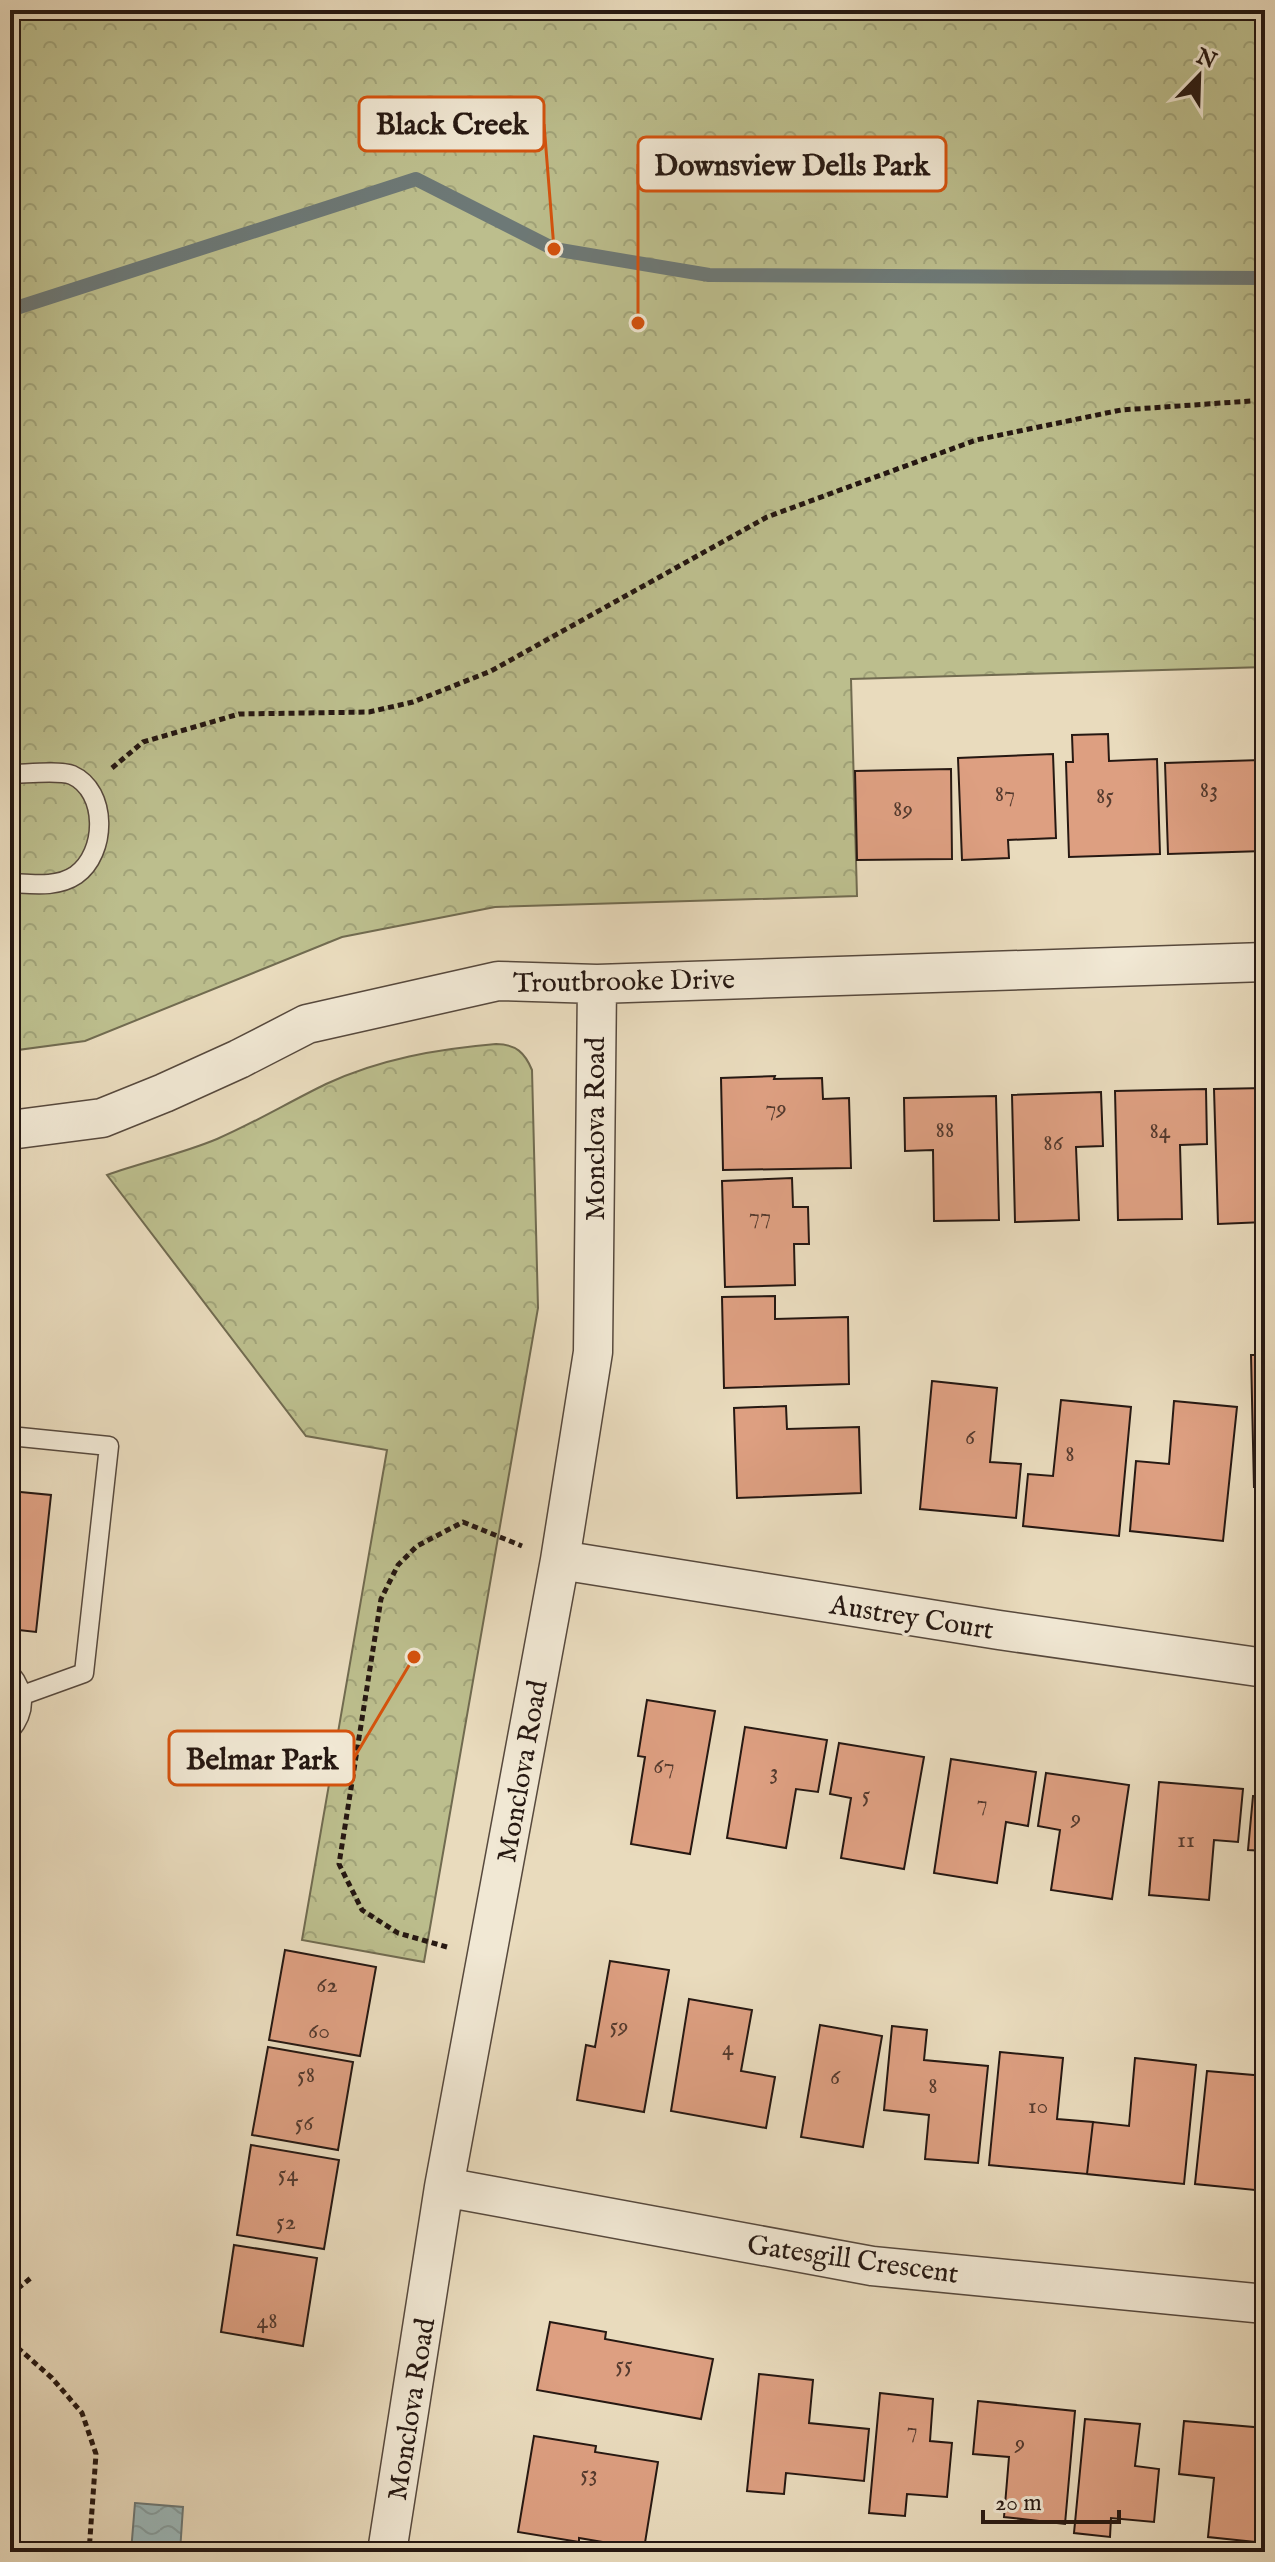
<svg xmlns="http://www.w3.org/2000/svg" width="1275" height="2562" font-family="'IM FELL English',serif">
  <defs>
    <pattern id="forest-crowns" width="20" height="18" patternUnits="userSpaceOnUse" patternTransform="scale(2)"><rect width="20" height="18" fill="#bcbe8d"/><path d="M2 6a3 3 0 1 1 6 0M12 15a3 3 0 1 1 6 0" fill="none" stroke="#a1a379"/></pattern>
    <pattern id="water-waves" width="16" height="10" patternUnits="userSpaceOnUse" patternTransform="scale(2)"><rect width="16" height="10" fill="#9cb9bb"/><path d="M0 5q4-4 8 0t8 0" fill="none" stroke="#869ea0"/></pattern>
  </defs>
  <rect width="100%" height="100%" fill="#e9dbbd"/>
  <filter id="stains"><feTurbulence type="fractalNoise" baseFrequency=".0025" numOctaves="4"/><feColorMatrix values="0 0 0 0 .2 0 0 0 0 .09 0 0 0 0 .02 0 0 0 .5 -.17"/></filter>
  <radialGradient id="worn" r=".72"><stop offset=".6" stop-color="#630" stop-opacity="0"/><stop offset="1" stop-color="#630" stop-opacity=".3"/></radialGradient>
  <path fill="url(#forest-crowns)" stroke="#716b50" stroke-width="2" d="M10,10H1265V667L851,679L857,896L495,907L342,937L85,1041L10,1051Z
    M496,1044C516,1044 525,1053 532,1070L538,1308L424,1962L302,1940L387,1450L306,1436L107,1175C143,1162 181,1154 217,1139C254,1123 289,1102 326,1084C380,1059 437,1049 496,1044Z"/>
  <path fill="url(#water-waves)" stroke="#6d7977" stroke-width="2" d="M135,2503L183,2507L180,2552H131Z"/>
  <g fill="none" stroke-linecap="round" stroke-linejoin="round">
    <path stroke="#6d7977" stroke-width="14" d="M10,310L416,179L554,249L709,275L1265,278"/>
  </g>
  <path fill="#dd9f81" stroke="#261812" stroke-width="2" d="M1108,734L1109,761L1157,759L1160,854L1069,857L1066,762H1073L1072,735Z
    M1053,754L1056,838L1008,840L1009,858L962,860L958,758Z
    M1261,760L1264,851L1168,854L1165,763Z
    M951,769L952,859L857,860L855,771Z
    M775,1076L774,1079L822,1078L823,1099L849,1098L851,1168L723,1170L721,1078Z
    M1265,1088V1222L1218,1224L1214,1089Z
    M1206,1089L1207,1144L1180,1145L1182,1219L1118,1220L1115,1091Z
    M1101,1092L1103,1146L1076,1147L1079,1220L1015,1222L1012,1095Z
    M996,1096L999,1220L934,1221L933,1150L905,1151L904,1098Z
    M792,1178L793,1207H808L809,1244H794L795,1285L725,1287L722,1181Z
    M775,1296V1319L848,1317L849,1384L724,1388L722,1297Z
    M1251,1355H1265V1487H1254Z
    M932,1381L997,1388L990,1462L1021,1464L1016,1518L920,1509Z
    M1061,1400L1131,1407L1119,1536L1023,1526L1028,1474L1053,1476Z
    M1174,1401L1237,1407L1223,1541L1130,1531L1136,1461L1169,1464Z
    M786,1406L787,1429L859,1427L861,1493L737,1498L734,1408Z
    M10,1491L51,1495L36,1632L10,1629Z
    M647,1700L715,1711L690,1854L631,1844L645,1757L638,1756Z
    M745,1727L827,1740L818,1792L796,1789L786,1848L727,1838Z
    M839,1743L924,1757L904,1869L841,1858L851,1798L830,1794Z
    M951,1759L1036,1772L1028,1826L1006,1822L997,1883L934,1873Z
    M1046,1773L1129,1785L1112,1899L1051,1890L1060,1830L1038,1826Z
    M1159,1782L1243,1789L1238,1842L1214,1840L1209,1900L1149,1895Z
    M1253,1796L1265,1797V1851L1248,1850Z
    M285,1950L376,1967L360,2056L269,2040Z
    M610,1961L669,1970L644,2112L577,2100L586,2045L595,2047Z
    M689,1999L752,2010L741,2071L775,2077L766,2128L671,2111Z
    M820,2025L882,2036L863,2147L801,2137Z
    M892,2026L927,2030L924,2060L988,2066L978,2163L925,2159L929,2115L884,2110Z
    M268,2047L353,2062L338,2150L252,2135Z
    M1000,2052L1063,2058L1057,2119L1093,2122L1087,2174L989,2165Z
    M1135,2058L1196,2065L1184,2184L1087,2174L1093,2122L1129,2126Z
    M1207,2071L1265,2076V2191L1195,2184Z
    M251,2145L339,2160L324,2249L237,2235Z
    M234,2245L317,2258L303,2346L221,2332Z
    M550,2322L606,2332L605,2339L713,2359L701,2419L537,2390Z
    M759,2374L813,2380L809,2423L869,2429L864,2481L786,2473L784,2494L747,2491Z
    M880,2393L933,2399L930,2441L952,2443L947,2497L907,2494L905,2516L869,2513Z
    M978,2401L1075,2411L1065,2524L1004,2517L1009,2457L973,2454Z
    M1085,2419L1140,2424L1135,2466L1159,2469L1154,2522L1111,2518L1110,2537L1074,2533Z
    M1184,2421L1265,2428V2543L1208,2537L1214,2478L1179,2474Z
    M534,2436L596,2446L595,2452L658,2462L644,2549L579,2538V2542L518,2532Z
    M520,2543L569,2552H518Z"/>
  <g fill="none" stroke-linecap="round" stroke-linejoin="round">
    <g stroke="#57493d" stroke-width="21">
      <path id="lane" d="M10,774C25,774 59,770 72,775C108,791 107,853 76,875C57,888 32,884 10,883
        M10,1436L109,1446L84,1673L23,1695
        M10,1673C26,1692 26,1712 10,1731"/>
    </g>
    <g stroke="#57493d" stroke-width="41">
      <path id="street" d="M10,1130L102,1118L164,1093L239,1059L307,1024L498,981L597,984L1265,962
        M560,1560L999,1630L1265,1668
        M444,2187L872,2266L1265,2304
        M387,2552L444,2187L560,1560L593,1352L597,984"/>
    </g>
    <path stroke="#261812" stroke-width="5" stroke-dasharray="6 4" stroke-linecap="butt" d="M112,768L143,742L239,714L369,712L413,702L491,671L767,517L976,440L1121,410L1265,400
      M447,1947L398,1933L362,1910L339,1864L381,1599L398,1565L417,1546L463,1522L522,1546
      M10,2295L32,2277
      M10,2341L52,2378L82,2413L96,2454L89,2552"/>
    <use href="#lane" stroke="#f1e8d4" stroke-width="18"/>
    <use href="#street" stroke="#f1e8d4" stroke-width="38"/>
  </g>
  <g text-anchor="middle" stroke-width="7" stroke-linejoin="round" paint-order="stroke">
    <g font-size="24" fill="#543a2e">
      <text x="1209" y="797">83</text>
      <text x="1005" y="801">87</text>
      <text x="1105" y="803">85</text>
      <text x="903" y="816">89</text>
      <text x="776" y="1115">79</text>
      <text x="945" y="1137">88</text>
      <text x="1160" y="1138">84</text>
      <text x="1053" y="1150">86</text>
      <text x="760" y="1223">77</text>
      <text x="970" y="1444">6</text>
      <text x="1070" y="1461">8</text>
      <text x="664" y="1773">67</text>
      <text x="774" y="1779">3</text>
      <text x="866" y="1802">5</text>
      <text x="982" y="1810">7</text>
      <text x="1076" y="1825">9</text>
      <text x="1186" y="1847">11</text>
      <text x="327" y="1992">62</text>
      <text x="619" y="2033">59</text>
      <text x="319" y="2038">60</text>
      <text x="728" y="2055">4</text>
      <text x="306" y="2082">58</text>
      <text x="835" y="2084">6</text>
      <text x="933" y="2093">8</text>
      <text x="1038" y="2113">10</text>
      <text x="304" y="2130">56</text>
      <text x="288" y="2181">54</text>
      <text x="286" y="2229">52</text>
      <text x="267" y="2328">48</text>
      <text x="624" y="2372">55</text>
      <text x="912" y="2437">7</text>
      <text x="1020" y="2450">9</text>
      <text x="589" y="2481">53</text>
    </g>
    <g font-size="28" fill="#261812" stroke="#f1e8d4">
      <text transform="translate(624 980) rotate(-1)" y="10">Troutbrooke Drive</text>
      <text transform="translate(594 1129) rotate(-90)" y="10">Monclova Road</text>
      <text transform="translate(912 1616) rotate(9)" y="10">Austrey Court</text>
      <text transform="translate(521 1771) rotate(-80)" y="10">Monclova Road</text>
      <text transform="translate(853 2258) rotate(8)" y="10">Gatesgill Crescent</text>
      <text transform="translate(410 2409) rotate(-81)" y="10">Monclova Road</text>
    </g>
  </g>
  <path fill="none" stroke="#d5520d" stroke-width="3" d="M554 249L544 124M638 323L638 164M414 1657L354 1758"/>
  <g fill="#d5520d" stroke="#f1e8d4" stroke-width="3">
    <circle cx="554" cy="249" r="8"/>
    <circle cx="638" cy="323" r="8"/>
    <circle cx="414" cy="1657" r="8"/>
  </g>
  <g fill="#f1e8d4" stroke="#d5520d" stroke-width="3">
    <rect x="359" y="97" width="185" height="54" rx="8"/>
    <rect x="638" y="137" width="308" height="54" rx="8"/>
    <rect x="169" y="1731" width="185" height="54" rx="8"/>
  </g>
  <g font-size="30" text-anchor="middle" font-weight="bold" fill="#261812">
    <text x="452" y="134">Black Creek</text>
    <text x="792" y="175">Downsview Dells Park</text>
    <text x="262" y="1769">Belmar Park</text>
  </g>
  <rect width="1275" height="2562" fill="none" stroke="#e9dbbd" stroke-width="40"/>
  <rect x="12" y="12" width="1251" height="2538" fill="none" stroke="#261812" stroke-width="4"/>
  <rect x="20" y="20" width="1235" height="2522" fill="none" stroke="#261812" stroke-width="2"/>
  <g transform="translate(1199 76) rotate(23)" stroke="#f1e8d4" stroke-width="6" paint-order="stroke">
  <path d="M0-6L14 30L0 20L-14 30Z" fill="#261812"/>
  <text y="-12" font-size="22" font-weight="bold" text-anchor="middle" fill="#261812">N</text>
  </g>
  <path d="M983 2510v12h136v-12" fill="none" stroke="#261812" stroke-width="4"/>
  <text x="995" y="2510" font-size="24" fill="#261812" stroke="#f1e8d4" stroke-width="6" paint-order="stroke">20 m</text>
  <rect width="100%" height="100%" filter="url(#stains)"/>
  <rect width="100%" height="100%" fill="url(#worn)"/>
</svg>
